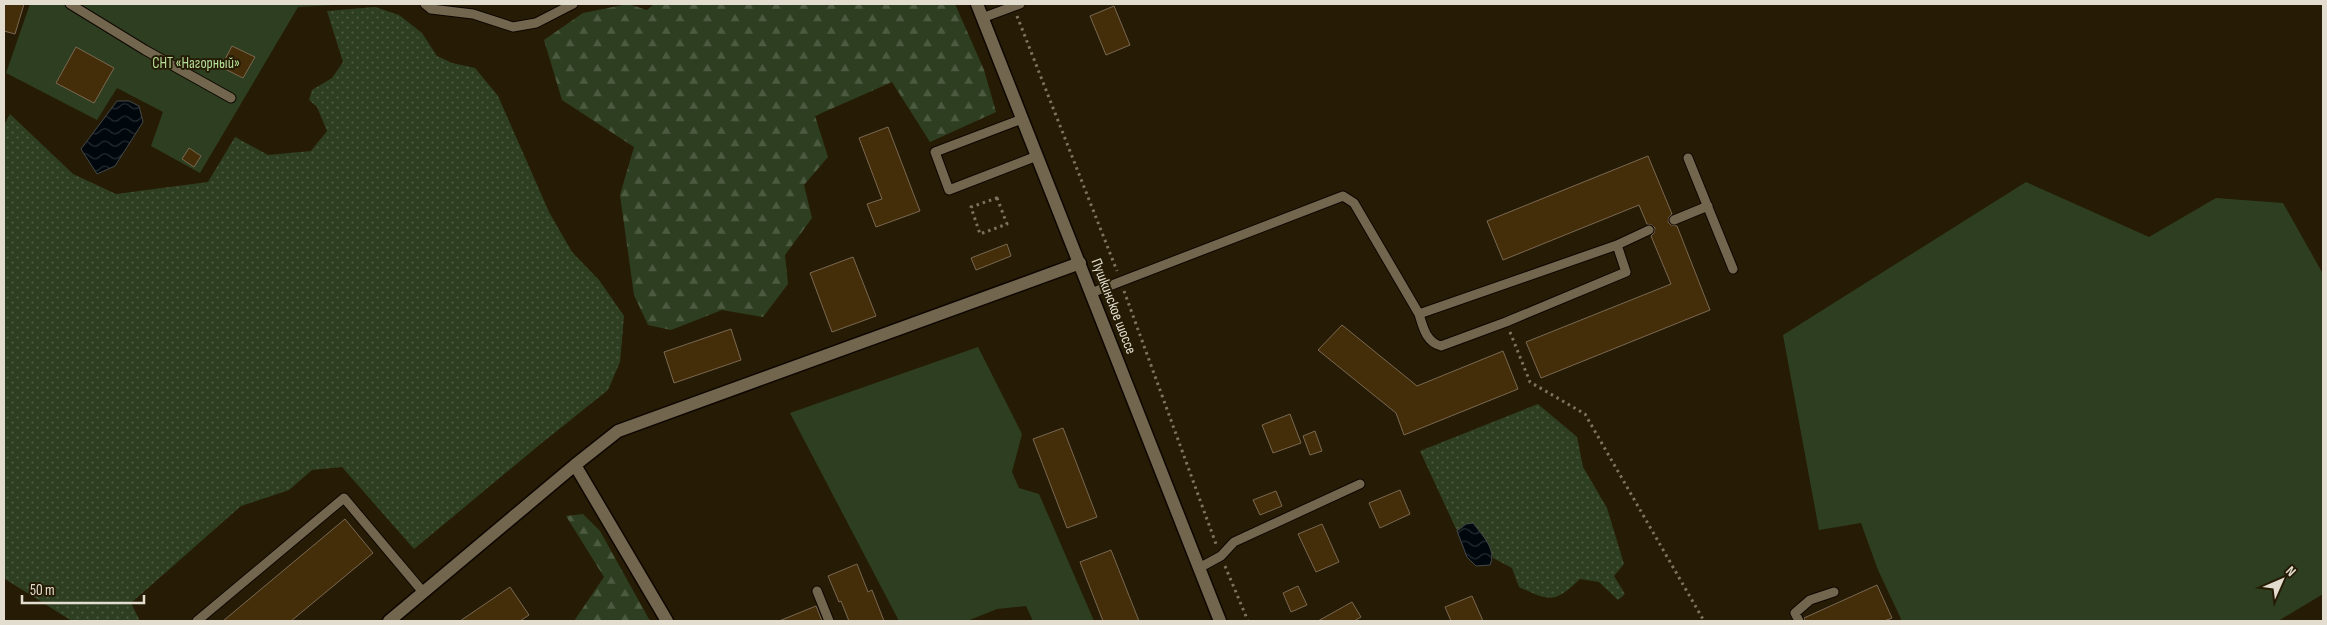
<svg xmlns="http://www.w3.org/2000/svg" width="2327" height="625" font-family="'Sofia Sans Condensed',sans-serif">
  <defs>
    <pattern id="grass-dots" width="8" height="8" patternUnits="userSpaceOnUse" patternTransform="scale(1.25)"><rect width="8" height="8" fill="#2e3f21"/><path d="M2 2h.1M6 6h.1" fill="none" stroke="#4c5a40" stroke-width="1.8" stroke-linecap="round"/></pattern>
    <pattern id="forest-firs" width="22" height="20" patternUnits="userSpaceOnUse" patternTransform="scale(1.25)"><rect width="22" height="20" fill="#2e3f21"/><path d="M5 1l3.5 6h-7zM16 11l3.5 6h-7z" fill="#4c5a40"/></pattern>
    <pattern id="water-waves" width="16" height="10" patternUnits="userSpaceOnUse" patternTransform="scale(1.25)"><rect width="16" height="10" fill="#00080e"/><path d="M0 5q4-4 8 0t8 0" fill="none" stroke="#252c30"/></pattern>
  </defs>
  <rect width="100%" height="100%" fill="#261c05"/>
  <path fill="url(#grass-dots)" d="M375,7L399,15L422,33L437,56L452,63L475,68L498,96L549,212L572,252L599,280L624,316L620,362L608,390L543,442L414,549L342,467L312,470L289,490L241,506L131,603L140,621H72L5,579L4,575V125L10,114L73,174L116,194L208,182L235,137L268,155L311,151L327,131L317,107L309,100L312,90L332,78L343,62L327,11Z
    M1538,404L1577,437L1583,467L1607,508L1624,564L1614,576L1625,594L1618,600L1599,582L1580,579C1554,604 1550,601 1519,587L1512,568L1493,558L1490,548L1473,523L1466,524L1457,531L1420,451Z"/>
  <path fill="url(#forest-firs)" d="M628,4L647,10L654,4H955L984,70L996,112L930,142L892,82L815,116L828,157L804,185L812,218L785,255L788,284L763,317L722,310L671,330L648,325L634,295L620,195L634,147L562,100L544,40L583,13Z
    M583,514L600,531L650,621H574L604,577L566,516Z"/>
  <path fill="#2e3f21" d="M30,4H353L298,7L200,173L151,146L163,112L117,88L97,120L6,73Z
    M2026,182L2149,237L2216,198L2283,203L2323,274V594L2278,621H1902L1878,570L1861,523L1819,530L1783,335Z
    M978,347L1022,434L1012,472L1019,488L1039,494L1094,621H1033L1026,606L997,609L967,621H899L790,413Z"/>
  <path fill="url(#water-waves)" stroke="#444848" d="M117,101H129L139,106L143,122L115,166L97,174L81,149Z
    M1473,523C1482,535 1497,549 1490,565L1476,566L1467,557L1457,531L1466,524Z"/>
  <path fill="#442d09" stroke="#7a6852" d="M4,4H24L15,34L4,31Z
    M1114,6L1130,45L1106,55L1090,16Z
    M232,46L255,57L243,78L221,67Z
    M76,47L114,68L94,103L56,83Z
    M888,127L920,211L876,227L867,204L882,199L859,138Z
    M189,148L201,156L194,167L182,159Z
    M1648,156L1672,214L1669,217L1668,222L1671,225L1677,226L1710,310L1541,378L1526,342L1671,284L1651,236L1654,233L1655,228L1652,225L1647,224L1639,205L1503,260L1487,221Z
    M1007,244L1011,256L976,270L971,258Z
    M853,257L876,316L832,332L810,273Z
    M1342,325L1417,386L1503,351L1518,389L1404,435L1396,413L1318,350Z
    M731,329L741,360L674,383L664,352Z
    M1290,414L1301,443L1273,453L1262,425Z
    M1063,428L1097,517L1067,528L1033,439Z
    M1315,431L1322,451L1310,455L1303,436Z
    M1400,490L1410,514L1380,528L1369,503Z
    M1276,491L1282,506L1260,515L1253,500Z
    M345,519L373,553L291,621H223Z
    M1322,524L1339,562L1316,572L1298,534Z
    M1111,550L1139,621H1103L1080,562Z
    M857,564L868,592L872,590L884,621H849L841,601L839,602L828,576Z
    M1877,585L1892,618L1884,621H1805L1804,618Z
    M1298,586L1307,605L1291,612L1283,593Z
    M510,587L529,615L520,621H460Z
    M1472,596L1483,621H1451L1445,607Z
    M1352,602L1361,617L1354,621H1318Z
    M816,606L822,621H779Z"/>
  <g fill="none" stroke-linecap="round" stroke-linejoin="round">
    <g stroke="#0e0600" stroke-width="11">
      <path id="service" d="M70,4L145,50L231,98
        M425,4L431,9L473,14L513,27L536,23L573,4
        M982,18L1020,4
        M1022,119L935,152L949,190L1037,156
        M1688,158L1733,269
        M1674,220L1708,206
        M1091,293L1343,196L1354,203L1419,314C1423,327 1426,342 1441,346L1506,322L1626,272L1617,245
        M1419,314L1617,245L1649,230
        M1199,568L1221,556L1234,542L1360,484
        M817,591L829,621
        M197,621L344,498L423,592
        M1799,621L1795,613L1810,600L1834,592"/>
    </g>
    <g stroke="#0e0600" stroke-width="15">
      <path id="minor" d="M575,465L667,621
        M389,621L575,465L618,431L1080,263"/>
    </g>
    <g stroke="#0e0600" stroke-width="15">
      <path id="secondary" d="M977,4L1220,621"/>
    </g>
    <path stroke="#7c7360" stroke-width="3" stroke-dasharray="2.5 4" stroke-linecap="butt" d="M1017,16L1117,271
      M997,198L1007,224L980,234L971,207Z
      M1124,291L1216,544
      M1510,332L1530,382L1585,414L1704,621
      M1225,566L1248,621"/>
    <use href="#service" stroke="#72674e" stroke-width="9"/>
    <use href="#minor" stroke="#72674e" stroke-width="12"/>
    <use href="#secondary" stroke="#72674e" stroke-width="12"/>
  </g>
  <g text-anchor="middle" stroke-width="4" stroke-linejoin="round" paint-order="stroke">
    <g font-size="15" fill="#b5de97" stroke="#261c05">
      <text x="196" y="68">СНТ «Нагорный»</text>
    </g>
    <g font-size="15" fill="#e3ddcf" stroke="#261c05">
      <text transform="translate(1114 306) rotate(69)" y="5">Пушкинское шоссе</text>
    </g>
  </g>
  <rect width="2327" height="625" fill="none" stroke="#e3ddcf" stroke-width="10"/>
  <g transform="translate(2282 580) rotate(45)" stroke="#261c05" stroke-width="4" paint-order="stroke">
  <path d="M0-4L9 19L0 12L-9 19Z" fill="#e3ddcf"/>
  <text y="-8" font-size="14" font-weight="bold" text-anchor="middle" fill="#e3ddcf">N</text>
  </g>
  <path d="M22 595v8h122v-8" fill="none" stroke="#e3ddcf" stroke-width="2.5"/>
  <text x="30" y="595" font-size="15" fill="#e3ddcf" stroke="#261c05" stroke-width="4" paint-order="stroke">50 m</text>
</svg>
